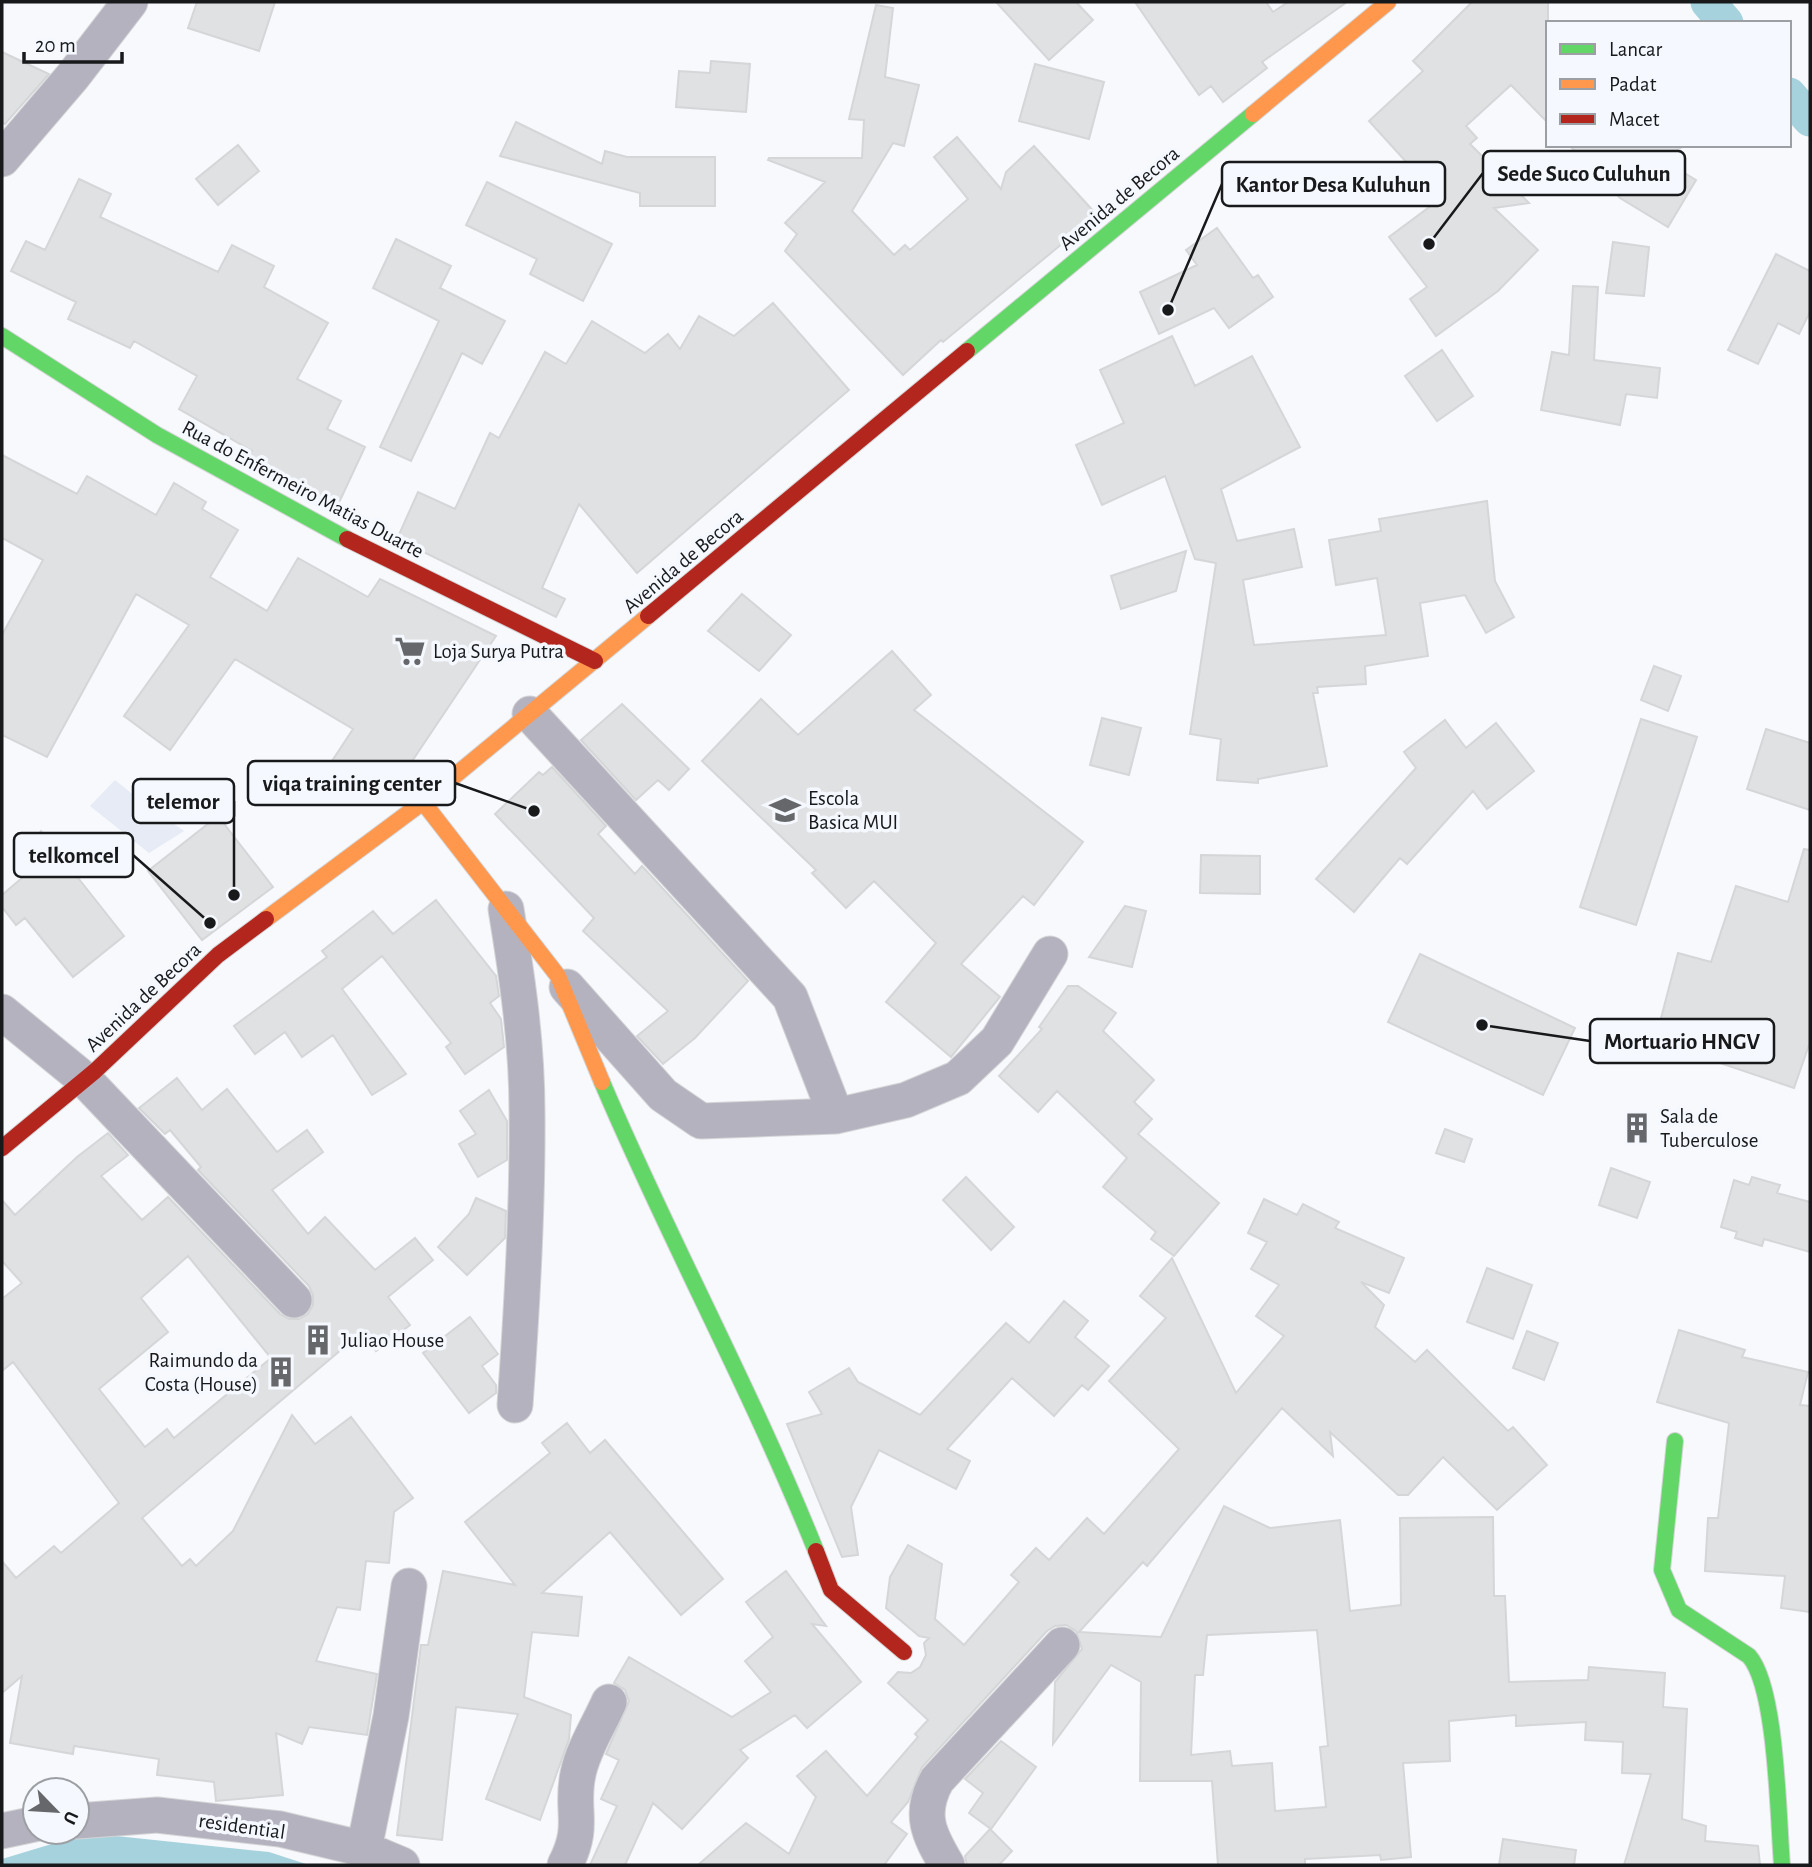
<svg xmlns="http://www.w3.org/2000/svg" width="1812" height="1867" font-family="'Alegreya Sans',sans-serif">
  <rect width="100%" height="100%" fill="#f7f9fc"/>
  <path fill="#e6ebf5" d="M115,780L136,797L184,831L149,853L90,806Z"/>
  <path fill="#a5d2dd" d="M88,1833L269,1852L309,1865H2V1859Z"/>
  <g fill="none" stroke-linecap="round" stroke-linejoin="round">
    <path stroke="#a5d2dd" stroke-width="35" d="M1708,2L1726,23
      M1789,95L1810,119"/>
  </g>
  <path fill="#dfe1e3" stroke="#d4d6d8" stroke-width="2" fill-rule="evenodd" d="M197,2H275L259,51L188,28Z
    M996,2H1076L1093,20L1049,60Z
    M1135,2H1266L1273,12L1288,2H1347L1262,62L1267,68L1223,102L1211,86L1199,95Z
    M1472,2H1548V123L1511,85L1466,126L1477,138L1470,144L1529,203L1494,208L1538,250L1498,291L1436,336L1410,299L1427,287L1389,237L1440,199L1369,121L1423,71L1413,61Z
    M876,5L893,8L885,77L919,85L904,146L893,143L852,211L894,255L905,245L910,250L968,199L934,157L957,137L1001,189L1006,172L1034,146L1097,215L943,342L941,340L903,375L785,251L797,234L785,223L825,182L768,160L769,158H862L864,120L849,119Z
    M2,52L49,74L5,124L2,122Z
    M711,61L750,64L746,112L676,107L679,71L710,73Z
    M1035,64L1104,82L1089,139L1019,121Z
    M516,122L602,164L605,151L627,157H715V206H640V193L500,156Z
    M238,145L259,171L218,205L196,179Z
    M1569,145H1684L1665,161L1696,180L1668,227L1620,198Z
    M79,179L111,194L100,217L218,272L232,245L274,266L264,287L328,323L297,379L341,401L327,429L365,447L337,507L247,460L252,451L179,409L197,376L134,341L130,348L68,319L76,302L11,271L26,241L45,250Z
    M487,182L612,244L583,301L530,274L537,259L466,225Z
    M1217,228L1253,278L1258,275L1273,297L1229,328L1214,308L1159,334L1140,292L1197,265L1186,250Z
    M396,239L451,266L440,288L505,321L482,364L462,353L411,461L380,447L439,321L373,288Z
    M1613,242L1649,247L1644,296L1606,293Z
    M1776,254L1810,271V312L1799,334L1778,323L1758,364L1728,350Z
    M1573,286L1598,287L1594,360L1660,368L1657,398L1626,394L1620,425L1541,410L1552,352L1569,355Z
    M773,303L849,390L637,573L579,504L542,588L565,599L556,617L397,539L418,492L455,509L490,433L499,438L545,352L566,364L592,321L645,353L668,334L680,349L699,316L734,336Z
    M1172,336L1195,386L1252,356L1300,447L1221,489L1237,541L1294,529L1302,567L1243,580L1254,645L1386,635L1377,578L1336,585L1329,540L1381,531L1379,519L1487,501L1495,581L1514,617L1486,633L1465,595L1420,603L1428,656L1365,666L1366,684L1317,687L1318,693H1313L1327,766L1258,779V783L1217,780L1221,739L1190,734L1216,563L1195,559L1165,476L1102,505L1076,445L1124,423L1100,370Z
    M1442,350L1473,396L1437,421L1405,376Z
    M2,455L77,494L87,476L156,515L174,483L206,502L202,509L238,530L210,577L267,611L298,558L368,597L380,579L496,636L386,800L330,764L353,729L235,659L170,750L124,716L189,625L136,594L47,757L2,735V635L43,560L2,538Z
    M1186,551L1176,591L1121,609L1111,576Z
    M742,594L791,635L759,671L708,631Z
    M892,651L931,695L914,710L1083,842L1034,905L1023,896L961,964L1000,997L951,1057L886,1002L936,943L874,881L846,908L812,873L816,870L702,761L761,699L798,735Z
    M1654,666L1681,676L1668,711L1641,700Z
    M622,704L689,769L669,790L658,780L636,800L581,740Z
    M1102,718L1141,728L1129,775L1090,765Z
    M1641,719L1697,737L1636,925L1580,907Z
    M1445,720L1466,748L1496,723L1534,771L1487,809L1473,791L1407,864L1400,858L1354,912L1316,879L1416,768L1404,752Z
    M1766,729L1810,743V810L1747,789Z
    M552,767L606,826L598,834L635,874L642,866L748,981L695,1038L663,1064L637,1036L668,1011L583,931L594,918L495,814L539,772L543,775Z
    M218,816L273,887L202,940L148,871Z
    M41,831L124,936L73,977L25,918L16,925L2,907V895L36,866L24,853Z
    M1804,849L1810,850V1042L1794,1088L1655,1041L1678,953L1711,962L1736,886L1788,902Z
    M1201,855L1260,856V894L1200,893Z
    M436,900L496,976L499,996L490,1003L501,1019L504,1047L465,1074L446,1047L451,1043L382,956L342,989L406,1074L372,1095L333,1035L302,1057L285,1032L255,1054L234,1026L327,957L322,951L373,911L393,934Z
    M1125,906L1146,911L1132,967L1089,957Z
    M1420,954L1575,1028L1543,1095L1388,1022Z
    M1068,986H1078L1116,1013L1103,1031L1154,1080L1134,1102L1152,1119L1138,1134L1219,1203L1174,1256L1151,1239L1156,1232L1103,1187L1127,1158L1057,1091L1038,1112L999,1076L1042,1029L1039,1027Z
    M177,1078L202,1110L227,1089L277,1152L307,1130L323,1152L272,1190L308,1234L325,1217L375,1270L415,1238L433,1260L388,1297L410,1325L376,1351L361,1333L142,1518L182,1566L190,1559L196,1566L233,1531L292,1415L315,1444L351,1417L413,1498L394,1512L389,1563L366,1561L360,1610L337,1607L316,1661L377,1674L367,1735L309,1727L302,1744L276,1733L283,1795L216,1801L214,1782L157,1775L159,1759L74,1746L73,1754L10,1743L22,1676L2,1693V1561L16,1578L54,1546L61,1553L119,1503L13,1362L2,1371V1299L22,1283L2,1261V1200L15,1215L77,1157L108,1133L128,1155L101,1176L142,1220L168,1197L280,1314L289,1319H299L308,1314L313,1305V1295L309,1286L198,1170L201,1167L170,1130L165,1134L139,1108ZM188,1256L271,1358L174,1438L167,1429L145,1447L99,1389L168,1332L141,1298Z
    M489,1090L507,1121V1160L478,1177L459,1144L476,1134L460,1111Z
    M1445,1129L1472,1139L1464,1162L1436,1153Z
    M1611,1168L1650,1182L1637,1218L1599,1205Z
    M966,1177L1014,1227L991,1250L943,1200Z
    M1752,1177L1780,1185L1777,1193L1810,1202V1252L1764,1239L1762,1246L1735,1238L1737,1232L1721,1227L1734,1180L1749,1185Z
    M476,1198L506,1211L505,1238L467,1275L438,1247L469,1214Z
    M1264,1199L1297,1215L1303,1204L1339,1222L1335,1228L1404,1258L1389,1293L1361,1282L1384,1305L1375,1327L1415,1362L1427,1350L1508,1431L1513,1427L1547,1465L1497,1510L1443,1457L1408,1495H1398L1330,1432L1333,1456L1282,1408L1147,1566L1143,1562L1079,1632L1161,1637L1224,1506L1270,1528L1340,1520L1350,1611L1401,1605L1400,1518L1493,1517L1494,1596H1505L1509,1682L1588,1680L1589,1667L1665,1673L1663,1707L1687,1709L1682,1819L1706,1826L1705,1841L1758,1846L1760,1865H1624L1651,1774L1622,1773L1623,1742L1585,1740L1586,1722L1516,1726V1715L1449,1721L1450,1761L1403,1763L1411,1857L1381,1860L1380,1855L1305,1859V1865H1218L1212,1781H1140L1141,1682L1111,1665L1053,1744L1055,1682L1082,1649L1076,1631L1066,1625L1055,1626L1047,1631L922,1767L908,1802L891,1822L907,1834L884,1865H698L746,1823L789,1854L816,1797L797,1776L826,1751L867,1796L918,1737L915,1734L928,1720L888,1683L898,1672L911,1673L920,1667L926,1655L924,1643L929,1638L919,1636L886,1608L890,1577L908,1545L942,1564L935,1619L964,1645L1019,1582L1011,1575L1036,1548L1049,1560L1087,1518L1104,1534L1179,1449L1109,1381L1166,1318L1140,1296L1172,1258L1236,1393L1284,1336L1256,1316L1279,1285L1251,1269L1267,1242L1248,1233ZM1317,1630L1328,1746L1320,1747L1326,1807L1275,1811L1272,1763L1232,1766L1230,1751L1191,1755L1195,1675H1203L1207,1635Z
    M1487,1268L1532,1285L1513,1339L1467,1322Z
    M1064,1301L1088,1321L1075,1337L1109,1366L1088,1390L1082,1385L1054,1416L1012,1378L947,1449L970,1461L956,1489L879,1450L851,1507L858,1555L842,1557L787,1424L822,1414L809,1392L849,1368L858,1382L920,1415L1006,1323L1029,1343Z
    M470,1317L498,1354L482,1366L496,1385V1393L469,1413L423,1353Z
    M1679,1330L1745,1350L1742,1357L1808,1372L1800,1405L1810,1406V1612L1781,1608L1785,1576L1705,1571L1708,1518H1718L1729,1423L1657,1402Z
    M1527,1331L1558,1343L1544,1380L1513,1368Z
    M567,1423L590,1453L605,1440L723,1579L681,1615L610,1532L542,1593L582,1597L578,1636L532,1632L524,1697L571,1715L569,1739L540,1820L486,1799L518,1714L456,1707L442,1840L397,1835L421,1645H428L443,1571L515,1585L465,1522L550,1453L542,1443Z
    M786,1571L826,1626L812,1624L861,1682L807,1728L795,1715L740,1750L748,1758L682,1829L653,1803L625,1865H590L617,1806L601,1799L619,1760L606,1754L629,1701L625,1690L614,1683L629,1657L732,1717L771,1692L745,1661L773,1637L746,1602Z
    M1001,1741L1036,1767L991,1829L969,1813L983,1793L965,1779Z
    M990,1829L1012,1851L999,1865H967L965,1856Z
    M1503,1839L1576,1850L1574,1865H1499Z"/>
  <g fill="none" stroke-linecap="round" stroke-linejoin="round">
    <g stroke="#d4d5d7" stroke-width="37">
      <path id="street" d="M2,159L73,76L130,2
        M530,714L790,997L836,1116
        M506,909C517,976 527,1043 527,1111C528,1209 522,1308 515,1405
        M567,987L663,1095L701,1121L836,1116L906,1100L958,1078L997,1041L1050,954
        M2,1012L85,1080L294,1300
        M77,1821L157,1815L280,1829L364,1849L402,1865
        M2,1831L35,1824
        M364,1849L391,1716L409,1586
        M565,1865C586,1825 570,1811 578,1774C583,1749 599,1725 609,1702
        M947,1865C929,1835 918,1814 937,1780L1062,1645"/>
    </g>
    <g stroke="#d4d5d7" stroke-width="18">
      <path id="fast" d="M2,336L157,435L347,539
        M967,351L1253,114
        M602,1082C669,1240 752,1391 816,1551
        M1675,1441L1662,1570L1679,1610L1749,1656C1777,1688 1778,1818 1782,1865"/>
    </g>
    <g stroke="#d4d5d7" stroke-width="18">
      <path id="slow" d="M1253,114L1388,2
        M423,802L558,976L602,1082
        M266,919L423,802L648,616"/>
    </g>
    <g stroke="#d4d5d7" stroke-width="18">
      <path id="jam" d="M347,539L595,661
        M648,616L967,351
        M2,1148L95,1071L218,955L266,919
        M816,1551L831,1590L904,1652"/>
    </g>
    <use href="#street" stroke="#b5b2bf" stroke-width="35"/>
    <use href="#fast" stroke="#63d668" stroke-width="16"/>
    <use href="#slow" stroke="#ff974d" stroke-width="16"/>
    <use href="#jam" stroke="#b3261e" stroke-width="16"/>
  </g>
  <defs>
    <g id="supermarket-bare" transform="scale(2.415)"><path d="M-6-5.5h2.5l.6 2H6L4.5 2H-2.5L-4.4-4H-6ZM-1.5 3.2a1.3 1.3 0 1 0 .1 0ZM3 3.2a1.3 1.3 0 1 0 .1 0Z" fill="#65676a" stroke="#f5f8fe" stroke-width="2.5" paint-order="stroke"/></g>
    <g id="school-bare" transform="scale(2.415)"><path d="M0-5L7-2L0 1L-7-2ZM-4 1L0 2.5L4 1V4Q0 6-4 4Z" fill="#65676a" stroke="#f5f8fe" stroke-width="2.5" paint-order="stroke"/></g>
    <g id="building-bare" transform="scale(2.415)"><path d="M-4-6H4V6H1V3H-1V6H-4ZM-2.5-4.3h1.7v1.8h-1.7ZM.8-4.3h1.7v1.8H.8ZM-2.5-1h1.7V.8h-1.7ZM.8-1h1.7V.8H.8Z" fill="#65676a" stroke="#f5f8fe" stroke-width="2.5" paint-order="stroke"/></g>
  </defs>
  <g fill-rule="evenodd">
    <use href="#supermarket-bare" x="410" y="651"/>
    <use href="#school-bare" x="785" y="810"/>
    <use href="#building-bare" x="1637" y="1128"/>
    <use href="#building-bare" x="318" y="1340"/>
    <use href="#building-bare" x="281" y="1372"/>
  </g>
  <g text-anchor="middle" stroke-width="7" stroke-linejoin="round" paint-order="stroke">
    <g font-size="21" fill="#17191b" stroke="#f5f8fe">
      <text transform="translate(1119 198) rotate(-40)" y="7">Avenida de Becora</text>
      <text transform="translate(303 489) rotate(28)" y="7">Rua do Enfermeiro Matias Duarte</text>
      <text transform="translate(683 561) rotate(-40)" y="7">Avenida de Becora</text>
      <text transform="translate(143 997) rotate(-43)" y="7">Avenida de Becora</text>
      <text transform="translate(242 1826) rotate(8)" y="7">residential</text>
    </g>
    <g font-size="21" fill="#17191b" stroke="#f5f8fe" text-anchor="start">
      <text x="433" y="658">Loja Surya Putra</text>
      <text x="808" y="805">Escola<tspan x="808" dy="24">Basica MUI</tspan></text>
      <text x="1660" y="1123">Sala de<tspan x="1660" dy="24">Tuberculose</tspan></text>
      <text x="341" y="1347">Juliao House</text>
      <text x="258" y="1367" text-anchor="end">Raimundo da<tspan x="258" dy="24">Costa (House)</tspan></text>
    </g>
  </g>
  <path fill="none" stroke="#17191b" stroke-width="2.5" d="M1429 244L1483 173M1168 310L1222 184M534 811L455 783M234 895L234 801M210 923L133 855M1482 1025L1590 1041"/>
  <g fill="#17191b" stroke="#f5f8fe" stroke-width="2.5">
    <circle cx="1429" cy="244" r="7"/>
    <circle cx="1168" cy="310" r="7"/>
    <circle cx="534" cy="811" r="7"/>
    <circle cx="234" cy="895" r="7"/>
    <circle cx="210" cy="923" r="7"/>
    <circle cx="1482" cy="1025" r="7"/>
  </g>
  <g fill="#f5f8fe" stroke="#17191b" stroke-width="2.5">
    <rect x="1483" y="151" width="202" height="44" rx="7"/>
    <rect x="1222" y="162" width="223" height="44" rx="7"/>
    <rect x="248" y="761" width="207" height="44" rx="7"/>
    <rect x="133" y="779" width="101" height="44" rx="7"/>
    <rect x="14" y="833" width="119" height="44" rx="7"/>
    <rect x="1590" y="1019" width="184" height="44" rx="7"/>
  </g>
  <g font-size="23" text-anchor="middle" font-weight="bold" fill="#17191b">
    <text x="1584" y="181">Sede Suco Culuhun</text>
    <text x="1333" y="192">Kantor Desa Kuluhun</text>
    <text x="352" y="791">viqa training center</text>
    <text x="183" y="809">telemor</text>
    <text x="74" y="863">telkomcel</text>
    <text x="1682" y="1049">Mortuario HNGV</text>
  </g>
  <rect width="1812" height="1867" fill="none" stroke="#17191b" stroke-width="7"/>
  <rect x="1546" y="21" width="245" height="126" fill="#f5f8fe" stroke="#9c9fa3" stroke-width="2"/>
  <rect x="1560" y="44" width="35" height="10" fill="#63d668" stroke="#9c9fa3" stroke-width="2"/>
  <text x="1609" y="56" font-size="21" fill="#17191b">Lancar</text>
  <rect x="1560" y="79" width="35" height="10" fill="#ff974d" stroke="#9c9fa3" stroke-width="2"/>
  <text x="1609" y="91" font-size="21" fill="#17191b">Padat</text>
  <rect x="1560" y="114" width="35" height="10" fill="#b3261e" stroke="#9c9fa3" stroke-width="2"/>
  <text x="1609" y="126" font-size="21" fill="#17191b">Macet</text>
  <g transform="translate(56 1811) rotate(115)"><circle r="33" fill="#f5f8fe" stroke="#9c9fa3" stroke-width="2"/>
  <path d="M0-5L12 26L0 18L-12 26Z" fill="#65676a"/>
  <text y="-10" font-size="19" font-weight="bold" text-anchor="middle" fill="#17191b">U</text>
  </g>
  <path d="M24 52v10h98v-10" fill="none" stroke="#17191b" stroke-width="3.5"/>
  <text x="35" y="52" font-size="21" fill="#17191b" stroke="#f5f8fe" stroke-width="5" paint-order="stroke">20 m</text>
</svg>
